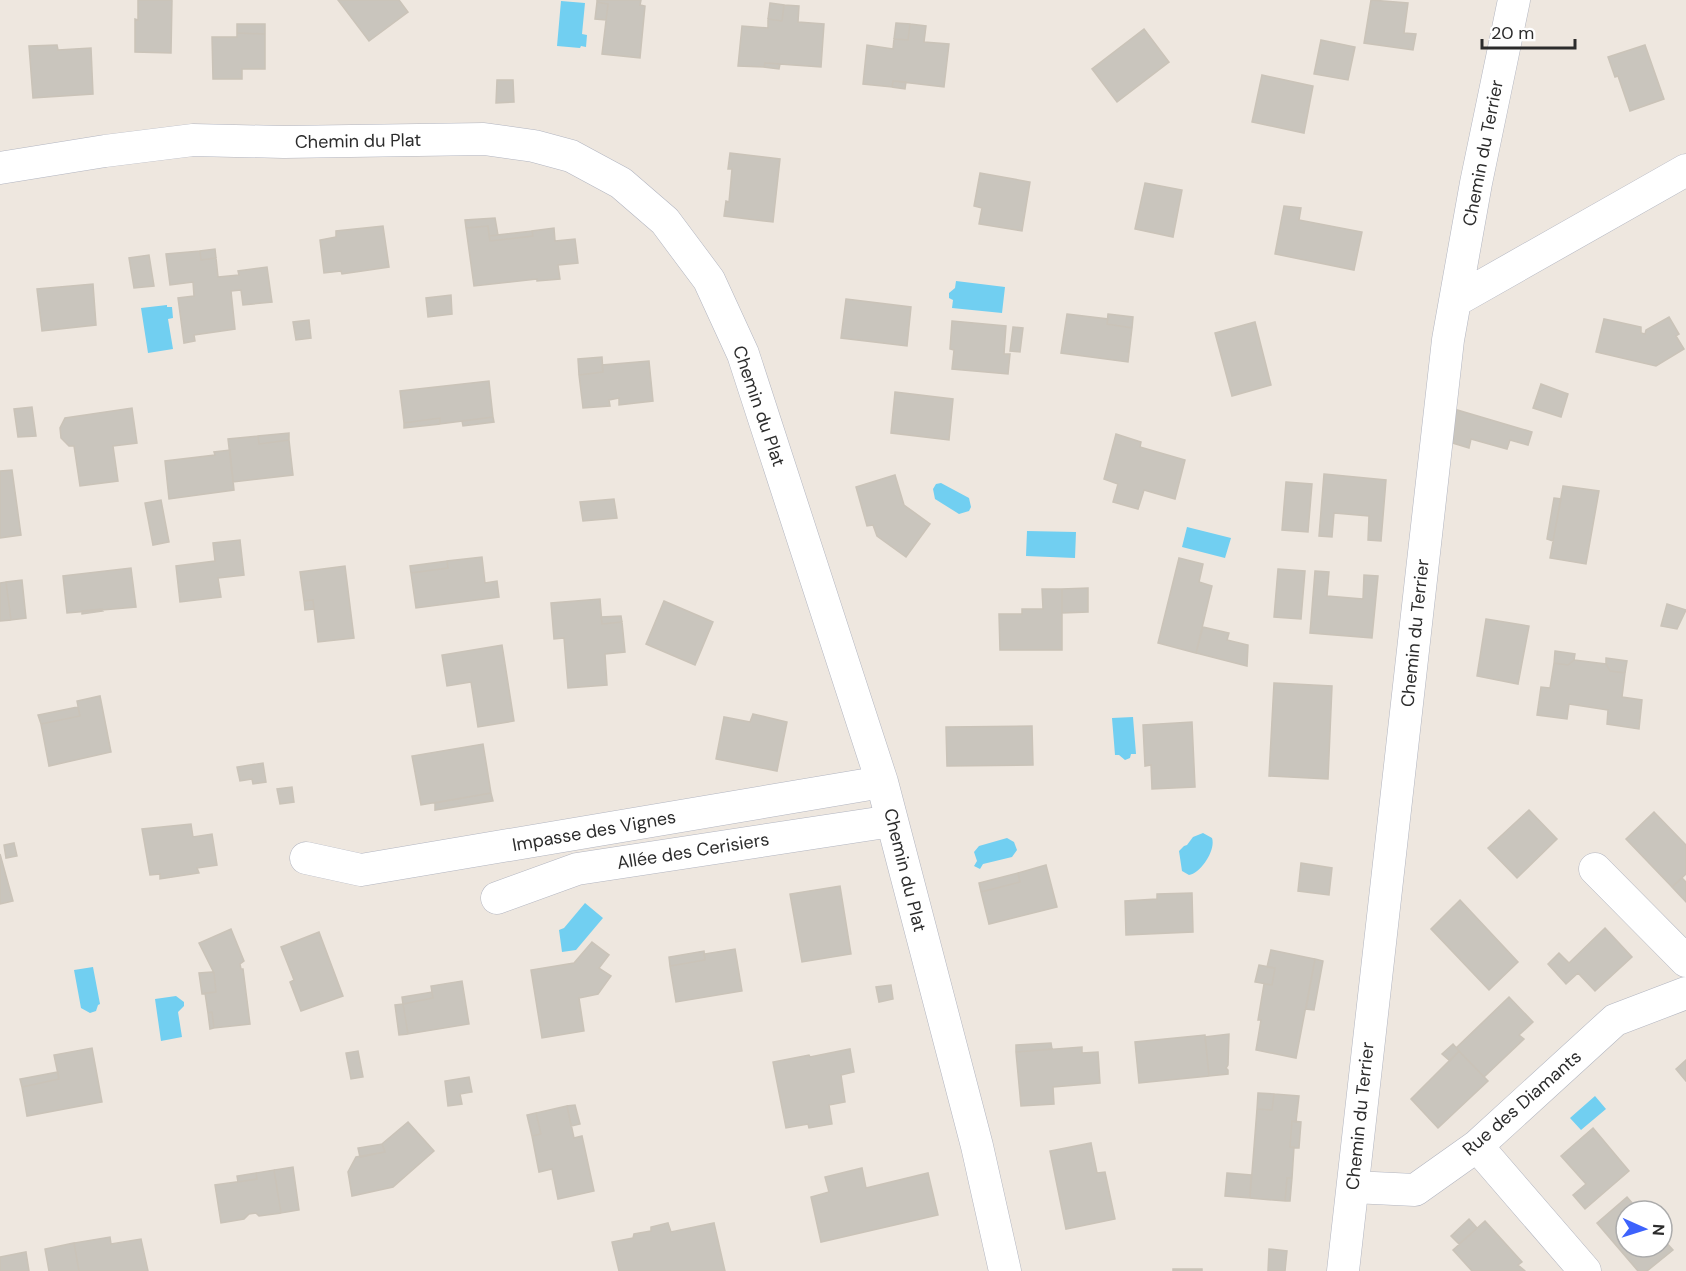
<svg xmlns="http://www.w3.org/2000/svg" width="1686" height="1271" font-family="'DM Sans',sans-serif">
  <rect width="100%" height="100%" fill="#eee7df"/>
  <path fill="#71cff1" d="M561,1L585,3L582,34L587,35L586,47L581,46L580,48L557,46Z
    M956,281L1005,287L1002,313L952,308L953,300L949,298V293L955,288Z
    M167,305V307H172L173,318L168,319L173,349L148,353L141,308Z
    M941,483L969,498L971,507L969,511L959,514L935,499L933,489L936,484Z
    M1187,527L1231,538L1225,558L1182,547Z
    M1027,531L1076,532L1075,558L1026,556Z
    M1133,717L1136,754H1131L1130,758L1125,760L1119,755H1115L1112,718Z
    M1203,833L1212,838C1216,850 1201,873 1189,875L1182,871L1179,851L1184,846L1187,845L1193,837Z
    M1007,838L1014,842L1017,850L1012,857L983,864L980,869L974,866L977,861L974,852L979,846Z
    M585,903L603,918L576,950L562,952L559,930L564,928Z
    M93,967L100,1004L98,1005L96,1011L90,1013L81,1008L74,970Z
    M176,996L184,1002V1006L178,1012L182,1037L161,1041L155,999Z
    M1595,1096L1606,1109L1581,1130L1570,1118Z"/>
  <path fill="#c9c5bd" stroke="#cac3b8" stroke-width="1.5" d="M138,0H172L171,53L135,52V19L138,20Z
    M338,0H399L408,12L369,41Z
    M597,0H641L640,5L645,6L640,58L602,54L608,4L597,2Z
    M1371,0L1408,3L1404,33L1416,34L1413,50L1364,43Z
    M597,2L608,4L606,20L595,19Z
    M770,3L784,5L782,21L768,19Z
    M784,5L799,6L798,22L824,24L821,67L765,63L764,67L738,66L742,26L768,28V19L782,21Z
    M896,23L910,24L908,40L894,39Z
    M237,24H265V34L237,33Z
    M910,24L926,26L924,42L949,44L944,87L893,81L892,87L863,84L867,45L893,49L894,39L908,40Z
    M1144,29L1169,62L1117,102L1092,69Z
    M237,33L265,34V69H242V79H213L212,37H237Z
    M1321,40L1355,47L1348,80L1314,74Z
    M57,45L58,50L91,48L93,94L33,98L29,46Z
    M1645,45L1664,99L1630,111L1618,76L1615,77L1608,57Z
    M765,63L780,64L779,69L764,67Z
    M1262,75L1313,86L1304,133L1252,122Z
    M497,80H513L514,102L496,103Z
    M893,81L906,82L905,89L892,87Z
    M730,153L780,159L773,222L724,216L726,201L729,202L732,169H728Z
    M980,173L1030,182L1022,231L979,224L982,208L974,206Z
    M1145,183L1182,190L1173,237L1135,229Z
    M1284,206L1301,208L1299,220L1362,232L1354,270L1275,254Z
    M495,218L498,235L489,236L488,226L466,228L465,220Z
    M383,226L389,267L342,274L341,271L324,273L320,240L336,237V231Z
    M488,226L490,241L533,236L532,231L554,228L555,241L575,239L578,263L558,265L560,279L537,281V279L474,286L466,228Z
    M532,231L533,236L490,241L489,236Z
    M215,249L216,258L201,260L200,251Z
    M200,251L201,260L216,258L218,277L239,275L238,271L267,267L272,302L243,305L241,290L231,291L235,329L194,335L195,341L184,343L178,298L194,296L193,282L170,285L166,254Z
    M149,255L154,286L134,288L129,258Z
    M93,284L96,325L42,331L37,289Z
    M451,295L452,314L428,317L426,298Z
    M846,299L911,307L907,346L841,338Z
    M1067,314L1108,319L1107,324L1132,328L1128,362L1061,353Z
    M1108,314L1133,317L1132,328L1107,324Z
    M1669,317L1679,334L1676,336L1684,349L1656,366L1596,352L1604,319L1641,327V333L1645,334L1646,330Z
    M309,320L311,338L296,340L293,322Z
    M952,321L1006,326L1004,354H1010L1008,374L952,369L954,350L950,349Z
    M1255,322L1271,385L1232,396L1215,333Z
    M1013,327L1023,328L1020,352L1010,351Z
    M602,357L603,372L579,375L578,359Z
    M649,361L653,401L619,405V398L609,400L610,406L583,408L579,375L603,372L602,365Z
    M489,381L493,417L440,424V418L404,423L400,391Z
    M1541,384L1568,394L1561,417L1533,408Z
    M895,392L953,399L949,440L891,433Z
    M32,407L36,436L18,437L14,409Z
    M132,408L137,443L113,446L118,481L80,486L74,446H69L61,438L60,428L65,418Z
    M1454,409L1532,432L1528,445L1510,440L1507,449L1471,439L1469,448L1449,442Z
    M493,417L494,422L463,426L462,421Z
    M440,418V424L404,428V423Z
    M289,433V440L259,444L258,436Z
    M1116,434L1141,442L1140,447L1185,460L1175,499L1144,490L1138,509L1113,502L1118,484L1104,479Z
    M258,436L259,444L289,440L293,475L233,482L228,439Z
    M230,450L234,490L169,499L165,461L215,455L214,452Z
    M12,470L21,535L0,538V471Z
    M1324,474L1386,480L1381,541L1368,540L1369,516L1334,513L1332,537L1319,536Z
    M895,475L904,505L930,524L906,557L877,536L873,525L867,526L856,487Z
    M1286,482L1312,484L1308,532L1282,530Z
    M1563,486L1599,491L1586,564L1550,558Z
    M1554,498L1561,499L1553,541L1547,539Z
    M614,499L617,518L583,521L580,502Z
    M161,500L169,542L153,545L145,503Z
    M240,540L244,575L218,578L221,597L180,602L176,566L215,561L213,543Z
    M482,557L485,583L497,581L499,597L416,608L411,573L448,568L447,561Z
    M1179,558L1203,564L1199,582L1212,586L1196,653L1158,643Z
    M447,561L448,568L411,573L410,566Z
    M345,566L354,638L318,642L313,600L304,601L300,572Z
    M131,568L136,607L67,613L63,576Z
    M1278,569L1305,571L1301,619L1274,617Z
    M1315,571L1329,572L1327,596L1363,599L1364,575L1378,576L1372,638L1310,633Z
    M22,580L26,618L11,620L6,582Z
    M6,582L11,620L0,621V583Z
    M1088,588V612L1062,613V589Z
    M1042,589H1062V650H1000L999,614H1022V609H1043Z
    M600,599L602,624L622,622L625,652L605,654L607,685L568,688L564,638L554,639L551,603Z
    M313,600L314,609L305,610L304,601Z
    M664,601L713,622L695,665L646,644Z
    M1667,604L1686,610L1677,629L1661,626Z
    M102,609L103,611L82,614V611Z
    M621,616L622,622L602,624L601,617Z
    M1486,619L1529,626L1518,684L1477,676Z
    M1203,627L1229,633L1227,640L1248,645L1247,666L1196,653Z
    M502,645L514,721L478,727L471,682L447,686L442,655Z
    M1555,651L1575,654L1574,660L1568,665L1554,663Z
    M1606,658L1627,661L1625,673L1610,671L1606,664Z
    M1574,660L1606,664L1610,671L1625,673L1622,697L1642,700L1639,729L1607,724L1608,710L1569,704L1567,719L1537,715L1541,687L1550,688L1554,663L1568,665Z
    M1274,683L1332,686L1328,779L1269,776Z
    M100,696L111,752L49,766L41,724L80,716L77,701Z
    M78,707L80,716L41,724L38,715Z
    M753,714L787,722L777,771L716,759L724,717L750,722Z
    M1192,722L1195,787L1152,789L1151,765L1145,766L1143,725Z
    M1032,726L1033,765L947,766L946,727Z
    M483,744L491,793L421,805L412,756Z
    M263,763L266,782L253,784L252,779L240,781L237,767Z
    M292,787L294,802L280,804L277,789Z
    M491,793L493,801L435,810V803Z
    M1529,810L1557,839L1517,878L1488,848Z
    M1654,812L1686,845V874L1672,887L1626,839Z
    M191,824L193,837L212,834L217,865L197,868L199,873L160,879V874L150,875L142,829Z
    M14,843L17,856L6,858L4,845Z
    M0,854L13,901L0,904Z
    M1301,863L1332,868L1329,895L1298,891Z
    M1046,865L1057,907L989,924L981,892L1020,882L1018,873Z
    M1018,873L1020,882L981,892L979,883Z
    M1682,878L1686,882V902L1672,887Z
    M840,886L851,954L802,962L790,894Z
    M1192,893L1193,932L1126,935L1125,901L1157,899V894Z
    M1460,900L1518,962L1489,990L1431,929Z
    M1605,928L1632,957L1595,991L1578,973L1566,984L1548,964L1559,953L1569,963Z
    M231,929L244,961L240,964L241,969H243L250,1024L214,1028L212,1012L208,1013L205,993L216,992L214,973L199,943Z
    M319,932L343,996L301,1011L290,982L294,980L281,947Z
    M592,942L609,955L599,968L611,976L598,994L579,998L584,1031L542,1038L531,970L574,963Z
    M735,949L742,991L676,1002L670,966L705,960L704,954Z
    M1271,950L1315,959L1296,1058L1256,1050L1261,1020H1258L1264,984L1272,985L1275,968L1267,967Z
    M704,951L705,960L670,966L669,957Z
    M1315,959L1323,961L1314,1010L1306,1009Z
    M1259,965L1275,968L1272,985L1255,982Z
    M212,972L214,973L216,992L202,994L199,973Z
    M462,981L469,1024L408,1034L403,1004L433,998L431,986Z
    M891,985L893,999L879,1002L876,987Z
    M432,992L433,998L403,1004L402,997Z
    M1509,997L1533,1022L1519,1035L1524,1039L1484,1077L1456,1048Z
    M403,1004L408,1034L399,1035L395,1005Z
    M212,1012L214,1028L210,1029L208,1013Z
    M1229,1034L1228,1065L1226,1068L1228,1070V1074L1209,1076L1205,1037Z
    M1205,1035L1209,1076L1139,1083L1135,1042Z
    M1051,1043L1052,1049L1016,1052V1045Z
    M1453,1044L1459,1051L1450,1061L1442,1054Z
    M1082,1047V1053L1098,1052L1100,1083L1053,1087L1054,1104L1021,1106L1016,1052Z
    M92,1048L102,1102L27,1116L22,1087L59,1079L54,1055Z
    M850,1049L854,1072L841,1075L845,1102L829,1105L832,1124L809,1128L808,1124L786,1128L773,1062L809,1055L810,1057Z
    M358,1051L363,1077L351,1079L346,1053Z
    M1459,1051L1488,1081L1438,1128L1411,1099Z
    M1686,1060V1081L1676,1069Z
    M58,1072L59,1079L22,1087L20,1079Z
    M469,1077L472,1092L460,1094L462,1104L448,1106L445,1081Z
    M1258,1093L1274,1094L1272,1110L1257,1109Z
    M1274,1094L1299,1096L1296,1122L1292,1121L1290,1147H1294L1292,1178H1287L1285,1201L1250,1198L1257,1109L1272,1110Z
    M575,1105L580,1124L571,1126L567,1106Z
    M567,1106L574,1138L582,1136L594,1191L558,1199L552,1169L539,1172L532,1136L541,1134L536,1113Z
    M536,1113L541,1134L532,1136L527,1115Z
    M1292,1121L1301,1122L1299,1148L1290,1147Z
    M408,1122L434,1151L393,1187L352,1196L348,1172L356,1157L385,1152L382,1144Z
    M1593,1128L1629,1171L1585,1209L1573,1195L1586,1184L1561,1156Z
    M1091,1143L1097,1173L1105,1172L1115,1219L1066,1229L1050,1151Z
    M382,1144L385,1152L360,1157L358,1148Z
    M293,1167L299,1210L281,1213L274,1170Z
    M862,1168L866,1188L928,1173L938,1215L821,1242L811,1197L829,1192L825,1177Z
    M274,1170L281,1213L259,1216L256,1213L249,1214L244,1219L221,1223L215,1185L257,1179L256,1173Z
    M256,1173L257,1179L238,1182L237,1176Z
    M1227,1173L1251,1175L1250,1198L1225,1196Z
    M1287,1178H1292L1290,1201H1285Z
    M1627,1197L1639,1211H1626V1247H1662V1238L1673,1250L1647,1271H1638L1597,1223Z
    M1469,1219L1477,1228L1459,1244L1451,1236Z
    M1485,1221L1522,1262L1518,1265L1525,1271H1472L1453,1250Z
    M668,1223L671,1232L714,1223L725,1271H619L612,1242L633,1238L634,1234L651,1231V1227Z
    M110,1237L111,1244L141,1239L148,1271H79L74,1243Z
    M74,1243L79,1271H49L45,1249Z
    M1269,1249L1287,1251L1285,1271H1268Z
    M26,1252L29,1271H0V1257Z
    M1173,1269H1202V1271H1173Z"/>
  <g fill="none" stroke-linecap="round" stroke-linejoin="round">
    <g stroke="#b2b5c0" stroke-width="33">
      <path id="street" d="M0,168L105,151L193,140L284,142L484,139L534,146L571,156L621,183L665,221L709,280L743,354L882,782L977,1146L1005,1271
        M1455,301L1686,170
        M306,858L361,870L882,782
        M1595,869L1686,961
        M497,898L577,869L892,821
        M1477,1146L1585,1271
        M1353,1187L1415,1190L1477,1146L1615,1020L1686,993
        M1343,1271L1448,340L1476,183L1514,0"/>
    </g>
    <use href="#street" stroke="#fff" stroke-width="32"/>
  </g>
  <g text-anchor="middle" stroke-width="4.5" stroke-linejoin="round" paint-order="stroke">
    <g font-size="18" fill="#2c2c2c" stroke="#fff">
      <text transform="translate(358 141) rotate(-1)" y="6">Chemin du Plat</text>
      <text transform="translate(1483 153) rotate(-79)" y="6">Chemin du Terrier</text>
      <text transform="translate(759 406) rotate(71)" y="6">Chemin du Plat</text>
      <text transform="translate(1415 633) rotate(-84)" y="6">Chemin du Terrier</text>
      <text transform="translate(594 831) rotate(-10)" y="6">Impasse des Vignes</text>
      <text transform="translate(693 851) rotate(-9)" y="6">Allée des Cerisiers</text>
      <text transform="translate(905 870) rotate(76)" y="6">Chemin du Plat</text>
      <text transform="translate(1522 1103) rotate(-41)" y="6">Rue des Diamants</text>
      <text transform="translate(1360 1116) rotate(-84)" y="6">Chemin du Terrier</text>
    </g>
  </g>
  <g transform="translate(1644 1229) rotate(93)"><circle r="28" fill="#ffffff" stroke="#ababab" stroke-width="1.5"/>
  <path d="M0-4.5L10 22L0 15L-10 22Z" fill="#3d62fc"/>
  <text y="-9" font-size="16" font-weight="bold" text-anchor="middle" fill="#2c2c2c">N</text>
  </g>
  <path d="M1482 39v9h93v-9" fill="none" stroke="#2c2c2c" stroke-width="3"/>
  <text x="1491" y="39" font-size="18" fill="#2c2c2c" stroke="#ffffff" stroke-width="4.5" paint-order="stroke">20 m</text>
</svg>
